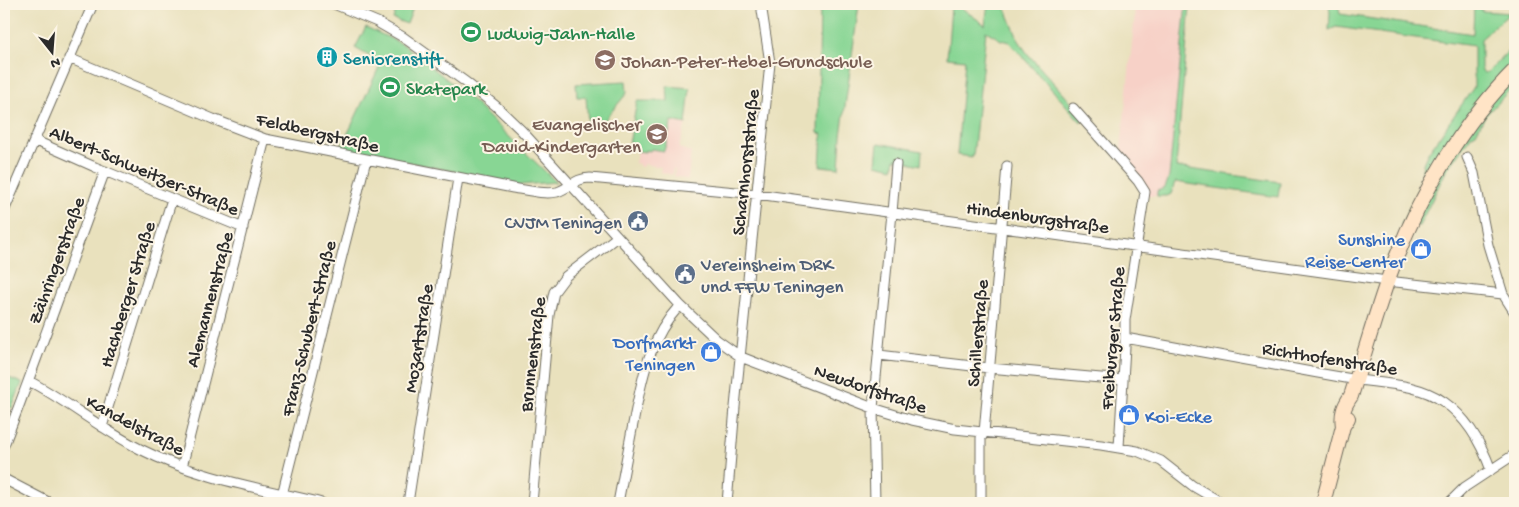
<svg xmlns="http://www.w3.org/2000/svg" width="1519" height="507" font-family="'Gochi Hand',sans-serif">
  <rect width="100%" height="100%" fill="#fcf5e5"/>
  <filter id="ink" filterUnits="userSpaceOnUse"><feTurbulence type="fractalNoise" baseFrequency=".02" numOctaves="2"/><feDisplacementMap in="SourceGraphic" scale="10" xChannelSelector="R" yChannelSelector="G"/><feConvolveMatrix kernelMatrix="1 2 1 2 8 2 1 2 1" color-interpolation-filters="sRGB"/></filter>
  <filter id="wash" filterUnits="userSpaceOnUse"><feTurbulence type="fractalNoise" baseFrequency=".0096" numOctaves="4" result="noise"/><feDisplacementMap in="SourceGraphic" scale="20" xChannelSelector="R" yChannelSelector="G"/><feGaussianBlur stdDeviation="1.12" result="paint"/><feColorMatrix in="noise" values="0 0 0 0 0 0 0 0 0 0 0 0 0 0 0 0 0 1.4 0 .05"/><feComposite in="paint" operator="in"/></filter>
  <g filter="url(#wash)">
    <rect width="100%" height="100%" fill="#e9e1bd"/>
    <path fill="#f7d1c7" d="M1134,4H1186L1169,177L1165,188L1157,191V196H1148L1120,157L1135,14L1134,13Z
      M667,86L690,88L686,124L679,148L691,152L688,180L674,176L675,169H673L672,175L660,172L661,167L644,164L643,167L639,166V164L635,163L638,150L629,144L637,101H668Z"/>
    <path fill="#88d694" stroke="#5a8060" d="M369,4H421L413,8L407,24L393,19L395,13Z
      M820,4H859L841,136L839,168L820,166L822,134L818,133Z
      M946,4H956L985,25L988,4H1004L1018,39L1027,53L1084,117L1081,122L1009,42L1001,40L986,31L973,157L957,155L965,60L947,58L951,7Z
      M1186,4H1206V7L1190,5L1176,167L1280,182L1278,197L1175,182L1171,194L1167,196H1157V191L1165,188L1169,177Z
      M1329,4H1338L1340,14L1473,34L1474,4H1481V11L1510,13L1481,39V69L1484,73L1488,72L1515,44V84L1485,116L1476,133L1472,135L1447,169L1419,226L1401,225L1424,179C1420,168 1423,163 1428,153L1474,87V46L1336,27L1329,30L1330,13Z
      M366,27L404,45L464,93L556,182L520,185L341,148L381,63L355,48Z
      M626,81L627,93L603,122L588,123L586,97H577L576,84Z
      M667,86L690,88L686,124L672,121L664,151L651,149L650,151L645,150V152L638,151L629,144L637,101H668Z
      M878,143L922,151L921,165L895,159L893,168L876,164Z
      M4,376L22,383L12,408L4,404Z"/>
  </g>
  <g filter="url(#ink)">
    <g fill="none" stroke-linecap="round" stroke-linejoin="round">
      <g stroke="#6e6b5e" stroke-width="11">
        <path id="street" d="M334,4L377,22L403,37L467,83L496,106L522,131L680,305L717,340L741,357L873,408L912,420L955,429L1101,445L1137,451L1161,461L1193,486L1222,503
          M69,58L213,119L265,139L513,188C526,190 544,195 557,192C570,188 575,178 590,178L757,194L1387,281L1503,294
          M1073,108L1138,181L1145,192L1125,320V347L1119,447
          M34,140L95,167L243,228
          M1467,157L1474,173L1488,245L1503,294L1515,313
          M4,211L93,4
          M1125,338C1198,351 1272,365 1346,378C1379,384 1416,382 1444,402C1467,418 1482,445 1491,470
          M879,355L989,368L1123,380
          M29,381C67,401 101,429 140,449C197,478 260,488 322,503
          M102,427L172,199
          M4,445C39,355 71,262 105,171
          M182,467L265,139
          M4,479L50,503
          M280,503L366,160
          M408,503L458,178
          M532,503L549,315L554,292L566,276L617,237
          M618,503C623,477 628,450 633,424C642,379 648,340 680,305
          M727,503L735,407L770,63L761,4
          M875,503L873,408L892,213L896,164
          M981,503V438L984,433L1007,166
          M1449,503L1465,487L1515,454"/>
      </g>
      <g stroke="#6e6b5e" stroke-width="16">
        <path id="secondary" d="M1343,426C1341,414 1344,406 1351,396C1366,350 1378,303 1396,258C1422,191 1464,121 1515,70
          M1323,503L1343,426L1348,418"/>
      </g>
      <use href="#street" stroke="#fff" stroke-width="9"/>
      <use href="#secondary" stroke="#ffe4c6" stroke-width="14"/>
    </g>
  </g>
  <defs>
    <g id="stadium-disc" transform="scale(1.125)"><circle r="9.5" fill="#2e9e5b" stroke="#fcf5e5"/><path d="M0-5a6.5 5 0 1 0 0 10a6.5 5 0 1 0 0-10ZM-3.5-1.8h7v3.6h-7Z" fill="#fff"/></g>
    <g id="building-disc" transform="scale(1.125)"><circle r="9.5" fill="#0f9aa8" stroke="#fcf5e5"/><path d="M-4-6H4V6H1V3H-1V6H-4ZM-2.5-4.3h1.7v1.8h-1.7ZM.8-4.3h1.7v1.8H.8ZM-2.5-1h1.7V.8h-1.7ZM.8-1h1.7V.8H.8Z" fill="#fff"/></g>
    <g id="school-disc" transform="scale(1.125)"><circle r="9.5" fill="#8d6e63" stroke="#fcf5e5"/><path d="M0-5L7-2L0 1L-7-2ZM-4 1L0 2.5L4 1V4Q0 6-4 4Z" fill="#fff"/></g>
    <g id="civic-disc" transform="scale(1.125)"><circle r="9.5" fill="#5c6f8a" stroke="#fcf5e5"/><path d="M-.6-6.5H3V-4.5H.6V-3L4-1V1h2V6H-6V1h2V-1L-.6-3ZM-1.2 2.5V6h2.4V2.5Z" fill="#fff"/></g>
    <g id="shop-disc" transform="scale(1.125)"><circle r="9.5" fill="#3f7fe0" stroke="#fcf5e5"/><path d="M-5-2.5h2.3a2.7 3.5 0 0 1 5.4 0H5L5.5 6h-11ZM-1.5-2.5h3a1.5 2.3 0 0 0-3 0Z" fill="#fff"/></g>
  </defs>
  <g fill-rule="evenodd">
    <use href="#stadium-disc" x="471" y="32"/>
    <use href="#building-disc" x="327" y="57"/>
    <use href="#school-disc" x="605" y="60"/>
    <use href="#stadium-disc" x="390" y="87"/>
    <use href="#school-disc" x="657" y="134"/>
    <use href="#civic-disc" x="638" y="221"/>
    <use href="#shop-disc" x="1421" y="249"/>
    <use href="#civic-disc" x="685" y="274"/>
    <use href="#shop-disc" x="711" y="352"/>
    <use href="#shop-disc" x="1129" y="415"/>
  </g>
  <g text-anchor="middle" stroke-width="4" stroke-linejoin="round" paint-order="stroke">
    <g font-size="19" fill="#27864d" stroke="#fcf5e5" text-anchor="start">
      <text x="487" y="39">Ludwig-Jahn-Halle</text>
      <text x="406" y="94">Skatepark</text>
    </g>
    <g font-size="19" fill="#0d838f" stroke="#fcf5e5" text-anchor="start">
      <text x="343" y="64">Seniorenstift</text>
    </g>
    <g font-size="19" fill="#785e54" stroke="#fcf5e5" text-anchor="start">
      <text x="621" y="67">Johan-Peter-Hebel-Grundschule</text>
      <text x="641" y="130" text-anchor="end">Evangelischer<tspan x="641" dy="22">David-Kindergarten</tspan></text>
    </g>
    <g font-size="19" fill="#2b2b2b" stroke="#fcf5e5">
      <text transform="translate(318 131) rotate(13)" y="7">Feldbergstraße</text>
      <text transform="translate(744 162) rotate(-84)" y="7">Scharnhorststraße</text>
      <text transform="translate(145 169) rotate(23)" y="7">Albert-Schweitzer-Straße</text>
      <text transform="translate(1038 216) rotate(8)" y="7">Hindenburgstraße</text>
      <text transform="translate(55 260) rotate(-70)" y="7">Zähringerstraße</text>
      <text transform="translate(126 294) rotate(-73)" y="7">Hachberger Straße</text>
      <text transform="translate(208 299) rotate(-75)" y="7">Alemannenstraße</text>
      <text transform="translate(307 328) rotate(-76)" y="7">Franz-Schubert-Straße</text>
      <text transform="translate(976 333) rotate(-85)" y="7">Schillerstraße</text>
      <text transform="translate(417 338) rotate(-81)" y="7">Mozartstraße</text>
      <text transform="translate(1111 338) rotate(-85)" y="7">Freiburger Straße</text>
      <text transform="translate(531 354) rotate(-83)" y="7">Brunnenstraße</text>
      <text transform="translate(1330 357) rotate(9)" y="7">Richthofenstraße</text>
      <text transform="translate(871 387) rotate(19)" y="7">Neudorfstraße</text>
      <text transform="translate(136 424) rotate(28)" y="7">Kandelstraße</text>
    </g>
    <g font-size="19" fill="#4e5e75" stroke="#fcf5e5" text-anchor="end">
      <text x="622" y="228">CVJM Teningen</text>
      <text x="701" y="270" text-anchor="start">Vereinsheim DRK<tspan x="701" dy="22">und FFW Teningen</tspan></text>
    </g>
    <g font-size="19" fill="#366cbe" stroke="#fcf5e5" text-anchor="end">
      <text x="1405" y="245">Sunshine<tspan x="1405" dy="22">Reise-Center</tspan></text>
      <text x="695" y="348">Dorfmarkt<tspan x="695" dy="22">Teningen</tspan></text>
      <text x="1145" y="422" text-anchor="start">Koi-Ecke</text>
    </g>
  </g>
  <rect width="1519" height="507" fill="none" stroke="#fcf5e5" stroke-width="20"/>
  <g transform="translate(52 52) rotate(163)" stroke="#fcf5e5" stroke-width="4" paint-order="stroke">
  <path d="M0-4L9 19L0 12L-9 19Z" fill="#2b2b2b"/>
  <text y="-8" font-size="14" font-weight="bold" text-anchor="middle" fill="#2b2b2b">N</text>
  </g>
</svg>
